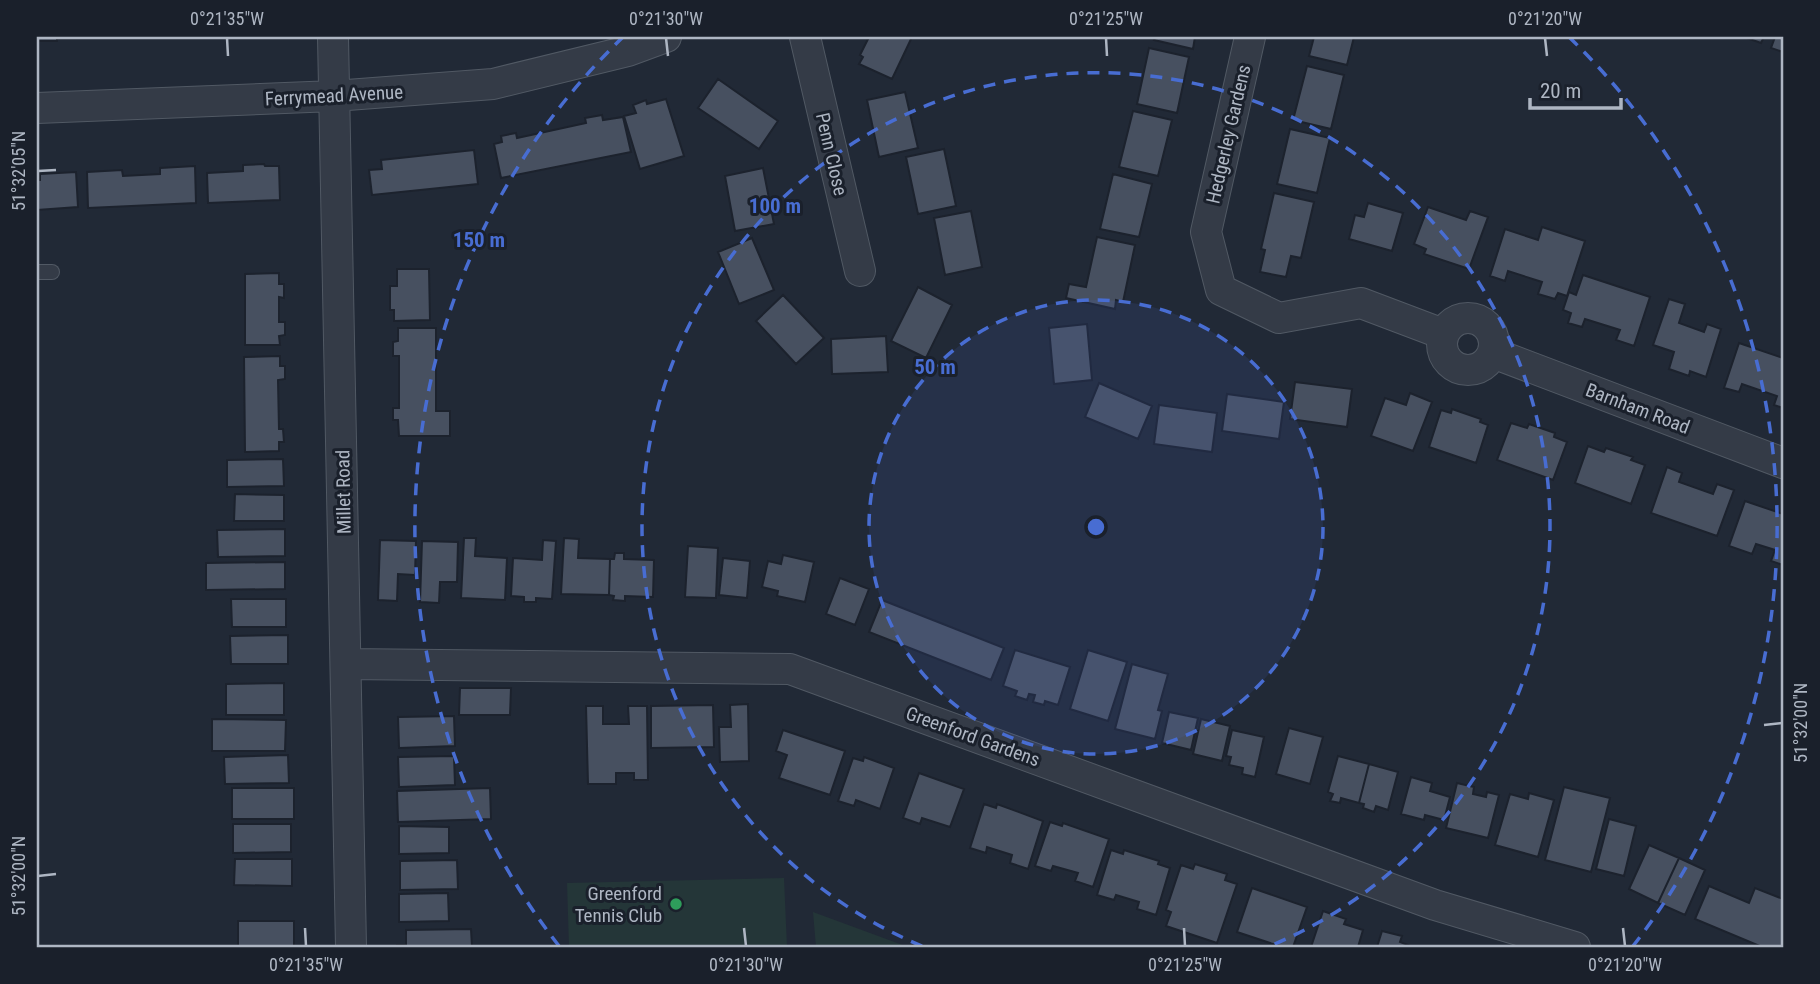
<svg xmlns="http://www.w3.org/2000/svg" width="1820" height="984" font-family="'Roboto Condensed',sans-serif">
  <rect width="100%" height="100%" fill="#212936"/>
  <path fill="#243638" d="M784,878L787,947H569L567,883Z
    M813,912L908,947H816Z"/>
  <path fill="#475060" stroke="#1c222d" stroke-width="2" d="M37,37H57V41H37Z
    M79,37H167L79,38Z
    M869,37H912L892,79L859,64L863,57L860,55Z
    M1155,37H1195L1193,49L1154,40Z
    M1314,37H1354L1347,65L1309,56Z
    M1744,37H1764L1761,43Z
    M1775,37H1783V52L1771,48Z
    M1149,48L1189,57L1177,113L1137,104Z
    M1307,66L1344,75L1331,129L1293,120Z
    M718,79L778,121L759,149L698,108Z
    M905,92L918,148L879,157L867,100Z
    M666,99L684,156L640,169L624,116L636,113L633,105L646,100L647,104Z
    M1133,111L1172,120L1158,176L1119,167Z
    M602,115L603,120L623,117L631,152L501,178L494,144L502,142L501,136L516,133L517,138L586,123L585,118Z
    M1290,129L1330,138L1317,193L1277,184Z
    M944,149L956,206L918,214L906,157Z
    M474,150L478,184L372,195L369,170L382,169L381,160Z
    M264,164L265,166H279L280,200L208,203L207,173L243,171V165Z
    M195,166L196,203L88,208L87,172L122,170L123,176L160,174V168Z
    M763,168L774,224L735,231L725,176Z
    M76,172L78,207L37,210V180H40V174Z
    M1113,174L1152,184L1139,237L1100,229Z
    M1274,193L1314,202L1301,258L1291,256L1286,277L1260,272L1265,250L1261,249Z
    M1368,203L1403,213L1392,251L1349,239L1355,215L1364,217Z
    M1428,207L1466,220L1470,211L1488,217L1469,269L1424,254L1426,249L1414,244Z
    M971,211L982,267L945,275L934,218Z
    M1542,227L1585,241L1567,296L1558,293L1555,299L1538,294L1542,282L1508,271L1505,281L1490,276L1505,229L1538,240Z
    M1097,237L1135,245L1123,302L1116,300L1115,309L1066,298L1069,284L1086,287Z
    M752,238L774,290L739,304L718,252Z
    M397,269H429L430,320L394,321V310H390V286H397Z
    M279,273V284H284V298L279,297V322H285V335L279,336L280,345H245V274Z
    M1583,275L1650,297L1634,346L1616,340L1620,330L1585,319L1582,327L1568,323L1571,313L1563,310L1569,292L1576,295Z
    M918,287L952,305L926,358L891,341Z
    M783,295L824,338L796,364L756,321Z
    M1669,299L1685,304L1679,323L1704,332L1707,324L1721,329L1706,377L1690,371L1689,376L1669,369L1674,352L1653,345Z
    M1087,324L1092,380L1054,384L1049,328Z
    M398,328H436V411H450V436H399L398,420H393V408H399V356H393V342L398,341Z
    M886,336L888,372L832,374L831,339Z
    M1739,343L1783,358V408L1774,405L1777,396L1742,384L1739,392L1724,388Z
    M280,356V366H285V379L278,380L279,429H283L284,442H279V451L245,452L244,357Z
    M1295,382L1352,389L1347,427L1290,419Z
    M1099,383L1152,406L1138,439L1085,417Z
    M1410,393L1432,402L1413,451L1371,436L1385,398L1406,405Z
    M1227,394L1284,402L1279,439L1222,431Z
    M1159,405L1217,413L1212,452L1154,444Z
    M1452,409L1481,419L1480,422L1488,425L1476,463L1429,447L1441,410L1451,413Z
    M1511,423L1527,428L1529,424L1555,433L1554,437L1567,442L1553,480L1497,460Z
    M1588,446L1604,452L1606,448L1633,457L1631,460L1645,465L1631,504L1575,483Z
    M283,459L284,486L227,487V460Z
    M1667,467L1682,473L1679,482L1713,494L1717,484L1734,490L1717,536L1651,513Z
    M235,494L284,495V521H234Z
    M1745,501L1783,514V565L1771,561L1775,550L1756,544L1752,554L1729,546Z
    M285,529V556L218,557L217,530Z
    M464,538H476L475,556L507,558L505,600L461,598Z
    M564,538L579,539L578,558L610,559L609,595L561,594Z
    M380,540L416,541L415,575L398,574L397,601L378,600Z
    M543,540L556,541L552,599L536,598V602H524V597L511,596L513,558L542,560Z
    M422,541L458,542L457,582H440L439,603L420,602Z
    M688,546L718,548L716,598L685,597Z
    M615,553H624V559L654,560L653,597L625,596V601L613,600L614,596L609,595L610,559H614Z
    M783,555L814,562L805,602L777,596L778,591L762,587L768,561L781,564Z
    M723,558L750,561L747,598L719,595Z
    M285,562V589L206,590V563Z
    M840,578L869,589L855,625L826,614Z
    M231,599H286V627H232Z
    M882,600L1004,648L991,680L869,632Z
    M288,635V664H231L230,636Z
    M1015,650L1070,667L1058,705L1045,701L1044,705L1033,702L1035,695L1029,694L1027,700L1015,696L1017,691L1003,686Z
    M1088,650L1127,662L1108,721L1070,709Z
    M1132,664L1168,674L1158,710L1162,711L1155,739L1115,729Z
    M284,683V715H226V684Z
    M460,688H511L510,715H459Z
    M748,704L749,761L720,762L719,727H731L730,705Z
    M713,705L714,747L651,748V706Z
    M586,706H603V724H629L628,706H647L648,780H634V773H616V784H588Z
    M1169,712L1198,718L1191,750L1162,743Z
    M454,716L455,746L399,748L398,717Z
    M212,719L286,720L285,751H212Z
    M1201,719L1230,726L1222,761L1193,754Z
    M1289,728L1323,737L1310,784L1276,774Z
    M783,730L845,751L830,795L779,778L787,755L776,751Z
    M1232,730L1264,737L1255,777L1242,774L1243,768L1229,765L1231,757L1226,756Z
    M288,755L289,783L225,784L224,757Z
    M454,756L455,785L399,787L398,757Z
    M1338,756L1369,764L1359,803L1341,798L1340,803L1330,801L1333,794L1328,792Z
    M864,757L894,768L880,809L856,800L854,806L838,801L853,758L863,761Z
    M1369,764L1398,772L1388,810L1376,806L1374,812L1363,808L1364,804L1359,803Z
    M919,773L964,789L950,827L922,818L920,824L903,818Z
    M1411,777L1432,783L1430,791L1450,797L1444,820L1425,815L1424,820L1401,814Z
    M1457,783L1474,787L1473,794L1486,797L1487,792L1499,795L1488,838L1446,828Z
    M1564,787L1610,798L1591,872L1545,860Z
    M232,788H294V819H232Z
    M490,788L491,819L398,822L397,791Z
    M1529,793L1554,800L1538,857L1495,845L1510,794L1528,799Z
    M984,804L996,808L997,804L1043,821L1028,869L1010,863L1012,855L987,847L986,853L970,848Z
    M1609,819L1636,826L1624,876L1596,869Z
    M1050,822L1062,826L1063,823L1109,839L1093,887L1075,881L1078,873L1053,866L1051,871L1035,866Z
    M233,824H291V852L233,853Z
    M399,826L449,827V853L399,854Z
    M1649,845L1679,858L1658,903L1629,889Z
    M1111,850L1123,854L1124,850L1159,861L1158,864L1170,868L1156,915L1137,909L1139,902L1116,895L1114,900L1097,895Z
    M1679,858L1705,870L1685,915L1658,903Z
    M235,859H292V886L234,885Z
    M457,860L458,889L400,890V861Z
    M1195,864L1227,874L1225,880L1237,884L1217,943L1166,926L1171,912L1166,910L1181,865L1193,869Z
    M1709,886L1749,903L1755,888L1783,899V947H1762L1695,919Z
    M1252,888L1307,907L1293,947H1282L1237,932Z
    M448,893L449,921L399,922V894Z
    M1323,911L1346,919L1344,924L1363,930L1358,947H1311Z
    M238,921H294V947H238Z
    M471,929L472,947H397V945H406V930Z
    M1382,931L1402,936L1400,942L1408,945L1407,947H1377Z"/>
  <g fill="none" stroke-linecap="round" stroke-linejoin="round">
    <g stroke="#515964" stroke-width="16">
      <path id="lane" d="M37,272H52"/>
    </g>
    <g stroke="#515964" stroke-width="32">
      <path id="street" d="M333,37L351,947
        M805,37L860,271
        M1250,37L1206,232L1221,290L1279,318L1361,303L1443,334
        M37,108L334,96L493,84L628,51L666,37
        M1442 344a26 26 0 1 1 52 0a26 26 0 1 1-52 0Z
        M1493,353L1783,463
        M347,664L790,669L1435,905L1575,947"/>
    </g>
    <use href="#lane" stroke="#343b47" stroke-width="14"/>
    <use href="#street" stroke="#343b47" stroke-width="30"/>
  </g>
  <path fill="none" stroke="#aeb6c3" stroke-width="2.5" d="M227,38L228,56M666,38L668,56M1106,38L1107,56M1545,38L1547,56M38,171L56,170M1764,725L1782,723M38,876L56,874M305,928L306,946M744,928L746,946M1184,928L1185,946M1623,928L1625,946"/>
  <circle cx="1096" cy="527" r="227" fill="#486dd2" fill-opacity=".12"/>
  <g fill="none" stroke="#486dd2" stroke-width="3.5" stroke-dasharray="12 9">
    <circle cx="1096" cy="527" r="227"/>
    <path d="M922 946A454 454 0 1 1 1270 946"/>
    <path d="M559 946A681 681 0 0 1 623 37M1569 37A681 681 0 0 1 1633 946"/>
  </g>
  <circle fill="#2e9e5b" stroke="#1a202b" stroke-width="2.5" cx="676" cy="904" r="7"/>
  <g text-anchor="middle" stroke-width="6" stroke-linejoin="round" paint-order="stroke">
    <g font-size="19" fill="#aeb6c3" stroke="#1a202b">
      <text transform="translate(334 95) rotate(-3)" y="7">Ferrymead Avenue</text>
      <text transform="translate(1228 134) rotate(-77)" y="7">Hedgerley Gardens</text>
      <text transform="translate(832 154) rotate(77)" y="7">Penn Close</text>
      <text transform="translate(1638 408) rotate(21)" y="7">Barnham Road</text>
      <text transform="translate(343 492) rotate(-91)" y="7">Millet Road</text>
      <text transform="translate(973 736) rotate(20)" y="7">Greenford Gardens</text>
    </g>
    <g font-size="19" fill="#aeb6c3" stroke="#1a202b" text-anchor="end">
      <text x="662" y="900">Greenford<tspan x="662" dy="22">Tennis Club</tspan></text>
    </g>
  </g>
  <circle cx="1096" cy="527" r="10" fill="#486dd2" stroke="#1a202b" stroke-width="3.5"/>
  <g font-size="21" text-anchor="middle" font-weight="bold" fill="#486dd2" stroke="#1a202b" stroke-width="6" stroke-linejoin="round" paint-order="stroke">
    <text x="775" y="213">100 m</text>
    <text x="479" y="247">150 m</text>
    <text x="935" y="374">50 m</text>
  </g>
  <rect width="1820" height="984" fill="none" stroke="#1a202b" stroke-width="77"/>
  <path d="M1530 98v10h91v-10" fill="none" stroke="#aeb6c3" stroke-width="3.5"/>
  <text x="1540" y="98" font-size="21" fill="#aeb6c3" stroke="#1a202b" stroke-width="5" paint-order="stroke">20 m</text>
  <rect x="38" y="38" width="1744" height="908" fill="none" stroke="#aeb6c3" stroke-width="2.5"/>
  <g font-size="18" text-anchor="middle" fill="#aeb6c3">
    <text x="227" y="25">0°21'35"W</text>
    <text x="666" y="25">0°21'30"W</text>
    <text x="1106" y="25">0°21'25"W</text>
    <text x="1545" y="25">0°21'20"W</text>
    <text transform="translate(19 171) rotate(-90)" y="6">51°32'05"N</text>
    <text transform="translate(1801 723) rotate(-90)" y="6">51°32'00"N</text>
    <text transform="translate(19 876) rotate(-90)" y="6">51°32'00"N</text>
    <text x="306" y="971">0°21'35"W</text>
    <text x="746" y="971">0°21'30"W</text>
    <text x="1185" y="971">0°21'25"W</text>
    <text x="1625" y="971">0°21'20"W</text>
  </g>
</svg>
